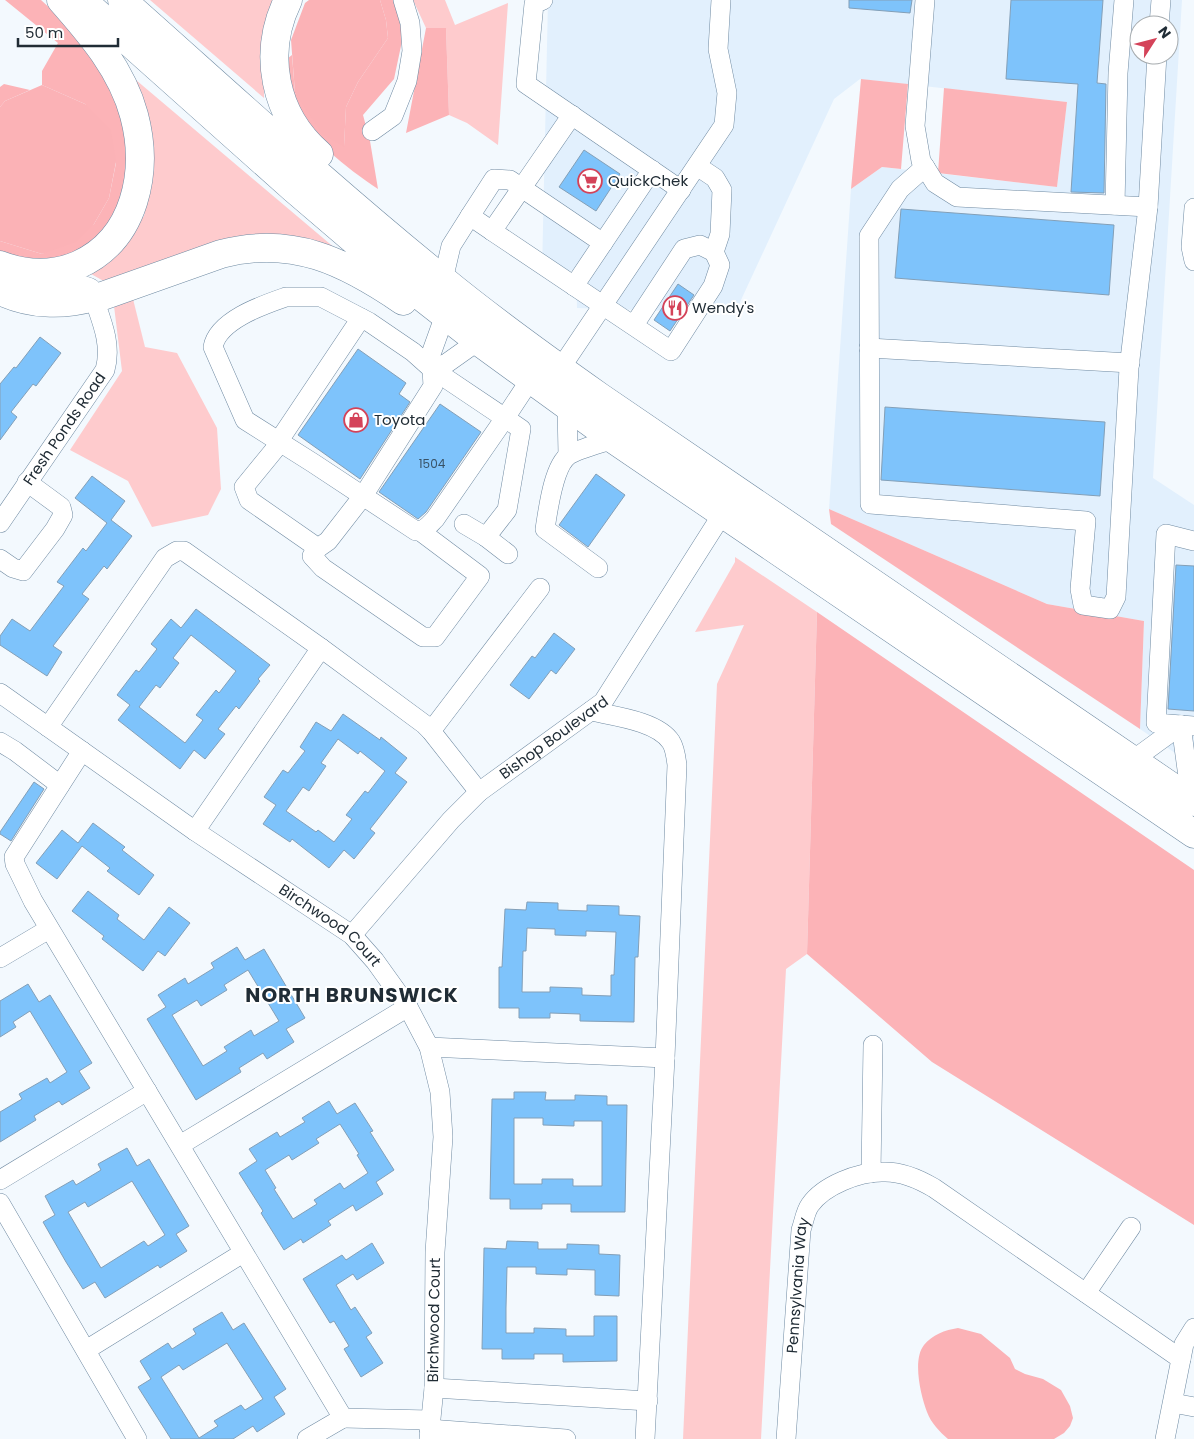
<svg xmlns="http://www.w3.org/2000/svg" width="1194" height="1439" font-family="Poppins,sans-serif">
  <rect width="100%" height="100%" fill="#f3f9fe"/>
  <path fill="#e2f0fd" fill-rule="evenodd" d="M548,0H1182L1153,478L1194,505V766L1140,729L1144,621L1047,604L829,509L851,189L882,167L1057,187L1067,102L860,79L834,99L735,313L577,308L576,270L542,273ZM1139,25H1169V55H1139Z"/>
  <path fill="#fecbcd" d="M150,0H278L264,46V98Z
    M413,0H445L455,25L508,3L498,145L467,123L449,115L446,28H426Z
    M136,80L336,249L109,284L91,274L144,216L154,162Z
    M133,299L145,347L177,353L217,428L221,489L208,515L152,527L128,481L70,450L122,371L114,306Z
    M735,557L817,612L807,954L786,969L761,1439H683L717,684L744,625L695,632L735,562Z"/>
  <path fill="#fcb3b7" d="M5,0H41L90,45L131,126L133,181L106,233L58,266L0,257V241L42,254L94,224L109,198L116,163L85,104L42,85V71L58,43Z
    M380,0H395L405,27L394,79L363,115L370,141L378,189C347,168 307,138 291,103C286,92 285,74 283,62L292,55L295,93L344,146L346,107L358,82L388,38L386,20Z
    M426,28H446L449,115L406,133Z
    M861,79L908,84L901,169L882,167L851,189Z
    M4,84L30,90L5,101L0,107V87Z
    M944,88L1067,102L1057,187L938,173Z
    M829,509L1047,604L1144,621L1140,729L831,524Z
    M817,612L1194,870V1225L932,1062L807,954Z"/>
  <path fill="#fbb2b6" d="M309,0H380L386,20L388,38L358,82L346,107L344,147L322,134L295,93L291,40L305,3Z
    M42,85L85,104L111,130L116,162L109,198L94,224L76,242L42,254L0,241V107L5,101Z
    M958,1328L981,1334L1010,1358L1015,1369L1025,1374L1043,1379L1061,1390L1070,1406L1073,1418L1070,1426L1064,1433L1054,1439H948C940,1432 931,1423 927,1412C921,1396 912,1360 924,1345C932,1335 945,1330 958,1328Z"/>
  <path fill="#7ec3fb" stroke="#839fb7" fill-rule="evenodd" d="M849,0H912L910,13L849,8Z
    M1011,0H1103L1097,83L1106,84L1104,193L1071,192L1078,84L1006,79Z
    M584,150L620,174L596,211L559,187Z
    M901,209L1114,225L1109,295L895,278Z
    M678,284L694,295L670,331L654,320Z
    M40,337L61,353L36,386L33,384L11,412L17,417L0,440V384L14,367L16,368Z
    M358,349L406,383L399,394L410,402L360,479L298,435Z
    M440,404L481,432L426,512L418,519L379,492Z
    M885,407L1105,422L1100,496L881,480Z
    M596,474L625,495L588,547L559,525Z
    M92,476L125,501L111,520L132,536L107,569L104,566L82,594L89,599L53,646L62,652L47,676L0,645V636L12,619L30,631L64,586L57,582L83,548L86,551L107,523L75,498Z
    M1176,565L1194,566V711L1168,709Z
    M196,609L270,665L258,679L260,681L239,709L236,706L218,729L225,734L205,759L194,750L180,769L118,720L130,705L117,695L136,670L139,672L157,649L151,644L171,619L181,628ZM191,635L236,671L219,693L216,690L196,715L203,720L185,743L139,707L156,685L160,688L179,663L173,658Z
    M554,633L575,649L556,674L551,670L529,699L510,685L532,656L535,658Z
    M343,714L380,740L381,737L407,758L395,773L407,782L370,829L375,833L354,859L344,850L329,868L292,839L290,842L263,824L276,805L264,797L283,770L288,773L305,751L300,747L316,722L331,731ZM338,739L358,754L360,751L385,771L368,793L365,791L346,815L352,819L334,842L318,830L316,832L286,811L303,787L309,791L326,766L321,763Z
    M34,782L44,789L11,841L0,834V832Z
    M93,823L125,847L122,850L154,875L139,895L107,871L110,868L82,846L57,879L36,863L62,830L78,843Z
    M88,891L119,915L117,919L144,940L169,907L190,923L165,956L158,951L143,971L102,939L104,936L72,911Z
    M527,902L558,903V910L587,911V905L619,906V915L640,916L638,957H635L634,1022L580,1021V1014L550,1013V1018H519V1008H499V967H502L505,909L526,910ZM527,928L555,929V935L586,936V931L616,932L614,975H611V996L582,995V988L550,987V992H522L523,951H526Z
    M237,947L245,960L264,949L305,1018L286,1029L294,1042L267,1059L263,1053L239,1068L241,1072L196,1100L147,1019L166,1007L158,995L185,978L188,984L214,968L211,963ZM248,970L279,1021L254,1036L251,1030L224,1047L227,1051L203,1066L172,1015L197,1000L201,1006L227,990L224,985Z
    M28,984L39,1002L50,995L92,1063L79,1071L90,1088L62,1105L59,1101L34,1116L36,1120L0,1142V1112L22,1099L19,1094L47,1078L50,1083L67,1072L30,1011L13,1022L16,1027L0,1037V1001Z
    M514,1092H546L545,1100H575V1095L607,1096V1105H627L625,1212H571V1204H542V1209H510V1199H490L492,1099H514ZM514,1118H543V1125L574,1126V1121H602V1186H573V1179H542V1184H514Z
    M329,1101L337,1114L355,1103L373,1131L370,1132L394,1170L376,1182L383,1194L356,1211L353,1205L328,1221L331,1225L303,1243L301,1239L284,1250L261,1213L263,1211L239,1173L257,1161L249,1149L277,1132L280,1137L305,1122L302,1118ZM340,1124L359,1154L357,1155L368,1173L344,1189L340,1183L314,1200L317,1204L293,1219L274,1189L276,1188L265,1170L289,1155L292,1160L319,1143L316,1139Z
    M127,1148L137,1166L149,1159L189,1226L176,1234L187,1251L160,1268L158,1265L105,1298L95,1282L83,1289L66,1262L43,1222L55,1215L45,1196L73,1180L76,1185L101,1170L98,1164ZM132,1181L165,1235L148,1246L144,1241L101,1268L68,1212L85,1202L88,1207Z
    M507,1241L538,1242V1249H567V1244L599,1245V1254L620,1255L619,1296L595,1295V1270L567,1269V1275L536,1274V1267H507L506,1308V1333H534V1328L566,1329V1336H594V1316H617V1361L563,1362V1354H534V1359H502V1349H482L484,1248L506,1249Z
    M372,1243L384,1263L357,1280L353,1274L336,1285L351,1310L355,1307L372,1333L366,1337L383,1363L361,1377L344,1349L349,1346L334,1321L330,1323L303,1279L342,1255L346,1260Z
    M222,1312L233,1330L244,1323L286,1389L274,1397L285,1414L257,1432L253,1426L233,1439H171L138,1387L151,1379L140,1361L168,1343L172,1349L196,1334L193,1329ZM227,1343L263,1399L245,1410L241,1405L214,1421L218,1426L199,1438L161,1377L179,1365L183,1370Z"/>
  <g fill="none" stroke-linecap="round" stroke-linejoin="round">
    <g stroke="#6f8aa2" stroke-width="20">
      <g id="minor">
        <path d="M543,0L534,4L526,84L681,190"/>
        <path d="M925,0L915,126L921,161L925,167L935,183L957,197L1148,207"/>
        <path d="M1159,25L1161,0"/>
        <path d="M572,115L492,231L671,351L713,286L720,265L714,252L700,245L684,249L634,325"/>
        <path d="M372,131L393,116L407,81L412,51L410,23L403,0"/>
        <path d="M697,166L715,178L722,190L720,234L714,252"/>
        <path d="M925,167L900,189L869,236L870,504L1086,521L1080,589L1083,605L1110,609L1116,597L1129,368L1148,207L1157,55"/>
        <path d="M1115,205L1118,73L1124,0"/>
        <path d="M1194,208L1191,247L1194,261"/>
        <path d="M492,231L470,216L494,179L510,180L603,243"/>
        <path d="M443,280L451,246L470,216"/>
        <path d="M574,286L652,170"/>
        <path d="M286,297H321L369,322L413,352L432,369L505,418L435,519C429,525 425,531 416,531L313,463L245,420L213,347C218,320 263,305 286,297Z"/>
        <path d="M869,348L1130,363"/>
        <path d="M432,369L447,363L478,341"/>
        <path d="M560,369L724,125L727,93L718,49L721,0"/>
        <path d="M567,406L568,455"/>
        <path d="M278,442L361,318"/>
        <path d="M280,443L244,487L249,500L318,548L328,541L363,496L433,386L431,354L445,315"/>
        <path id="s1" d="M0,523L105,370C112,345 102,322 94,299"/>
        <path d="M464,524L486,537L508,554"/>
        <path d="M486,537L507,510L521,429L505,418L530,380"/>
        <path d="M1194,541L1166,534L1156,723L1194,726"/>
        <path d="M318,548L312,556L323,568L423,637H435L480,576L420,531"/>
        <path d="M0,559L13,568L23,571L55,529L63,515L61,507L27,482"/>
        <path d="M598,568L545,529C548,511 553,466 569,455C578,449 602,443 613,439"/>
        <path id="s2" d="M0,693L195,831L352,935L375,961L408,1007L429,1047L440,1092L443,1137L435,1252L434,1388L429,1439"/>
        <path d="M591,711C613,716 658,721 671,742C675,748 676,757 677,765L665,1058L645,1439"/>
        <path d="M1181,725L1191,799"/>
        <path d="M48,727L165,558L177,551H184L321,648L424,724L431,731L479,792"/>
        <path d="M431,731L540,588"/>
        <path d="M0,742L15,751L60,785"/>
        <path d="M82,751L14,857L15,864L33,901L343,1418L430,1420"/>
        <path d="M1133,760L1181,725"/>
        <path d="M195,831L321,648"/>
        <path id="s3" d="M352,935L451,820L479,792L603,702L723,513"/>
        <path d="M0,958L49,929"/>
        <path d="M429,1047L665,1058"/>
        <path d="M180,1145L408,1007"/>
        <path d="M871,1173L873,1045"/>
        <path d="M0,1180L147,1091"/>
        <path d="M0,1203L137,1439"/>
        <path d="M1086,1293L1131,1227"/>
        <path d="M86,1350L243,1253"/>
        <path d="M1181,1359L1184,1344L1194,1328"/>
        <path d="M434,1388L648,1401"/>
        <path d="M1173,1403L1194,1407"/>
        <path d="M429,1429L566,1439"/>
        <path d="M307,1439L343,1418"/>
        <path id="s4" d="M786,1439L801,1230C804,1222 805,1212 810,1205C824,1185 859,1172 882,1172C900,1171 919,1179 934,1188L1181,1359L1165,1439"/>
      </g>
    </g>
    <g stroke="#6f8aa2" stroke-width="25">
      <path id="major" d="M0,280L28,289L54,290L83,288L89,290L94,299C63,308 29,307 0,293"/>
    </g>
    <g stroke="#6f8aa2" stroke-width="29">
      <path id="highway" d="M82,0L294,189L404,283L478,341L613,439L1194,834
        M122,0C228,94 332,190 442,279C493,321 546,359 600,397L1194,802
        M288,0C262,53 274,115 319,154
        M0,265C26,275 52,276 78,265C136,239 149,171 134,115C122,70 91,34 61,0
        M94,299L221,254C292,235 346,262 403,301"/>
    </g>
    <use href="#minor" stroke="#fff" stroke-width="19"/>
    <use href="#major" stroke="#fff" stroke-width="24"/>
    <use href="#highway" stroke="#fff" stroke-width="28"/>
  </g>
  <defs>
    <g id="supermarket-ring" transform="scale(1.25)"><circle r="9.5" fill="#fff" stroke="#d44359" stroke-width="1.5"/><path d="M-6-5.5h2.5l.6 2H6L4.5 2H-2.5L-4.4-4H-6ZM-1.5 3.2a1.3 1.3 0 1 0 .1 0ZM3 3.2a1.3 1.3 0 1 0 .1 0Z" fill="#d44359"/></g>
    <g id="restaurant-ring" transform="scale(1.25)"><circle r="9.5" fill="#fff" stroke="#d44359" stroke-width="1.5"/><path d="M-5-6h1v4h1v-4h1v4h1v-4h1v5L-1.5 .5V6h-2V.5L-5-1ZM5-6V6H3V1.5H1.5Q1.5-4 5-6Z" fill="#d44359"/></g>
    <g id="shop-ring" transform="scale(1.25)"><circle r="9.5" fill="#fff" stroke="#d44359" stroke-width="1.5"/><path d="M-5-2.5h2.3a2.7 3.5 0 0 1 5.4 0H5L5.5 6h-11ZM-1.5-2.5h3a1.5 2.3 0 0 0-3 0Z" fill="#d44359"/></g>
  </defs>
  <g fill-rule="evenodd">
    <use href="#supermarket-ring" x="590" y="181"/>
    <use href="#restaurant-ring" x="675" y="308"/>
    <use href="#shop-ring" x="356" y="420"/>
  </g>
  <g text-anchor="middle" stroke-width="4" stroke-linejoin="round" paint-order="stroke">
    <g font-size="12" fill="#385266">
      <text x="432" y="468">1504</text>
    </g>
    <g font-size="15" fill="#202c35" stroke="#fff" text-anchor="start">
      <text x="608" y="186">QuickChek</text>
      <text x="692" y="313">Wendy's</text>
      <text x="374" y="425">Toyota</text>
    </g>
    <g font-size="15" fill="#202c35" stroke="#fff">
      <text dy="5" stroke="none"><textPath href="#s1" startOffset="114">Fresh Ponds Road</textPath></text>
      <text dy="5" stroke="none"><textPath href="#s3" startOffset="284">Bishop Boulevard</textPath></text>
      <text dy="5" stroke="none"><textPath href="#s2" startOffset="404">Birchwood Court</textPath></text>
      <text dy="5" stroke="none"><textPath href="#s4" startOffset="154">Pennsylvania Way</textPath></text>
      <text transform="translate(434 1320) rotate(-89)" y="5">Birchwood Court</text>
    </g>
    <g font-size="20" font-weight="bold" letter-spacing="1" fill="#202c35" stroke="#fff">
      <text x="352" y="1002">NORTH BRUNSWICK</text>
    </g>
  </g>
  <g transform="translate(1154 40) rotate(54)"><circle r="24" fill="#ffffff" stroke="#a6abae"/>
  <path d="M0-4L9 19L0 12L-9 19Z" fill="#d44359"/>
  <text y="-8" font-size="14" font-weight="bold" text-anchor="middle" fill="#202c35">N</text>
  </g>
  <path d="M18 38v8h100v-8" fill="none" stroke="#202c35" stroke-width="2.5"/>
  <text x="25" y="38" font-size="15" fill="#202c35" stroke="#ffffff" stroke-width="4" paint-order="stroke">50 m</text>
</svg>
